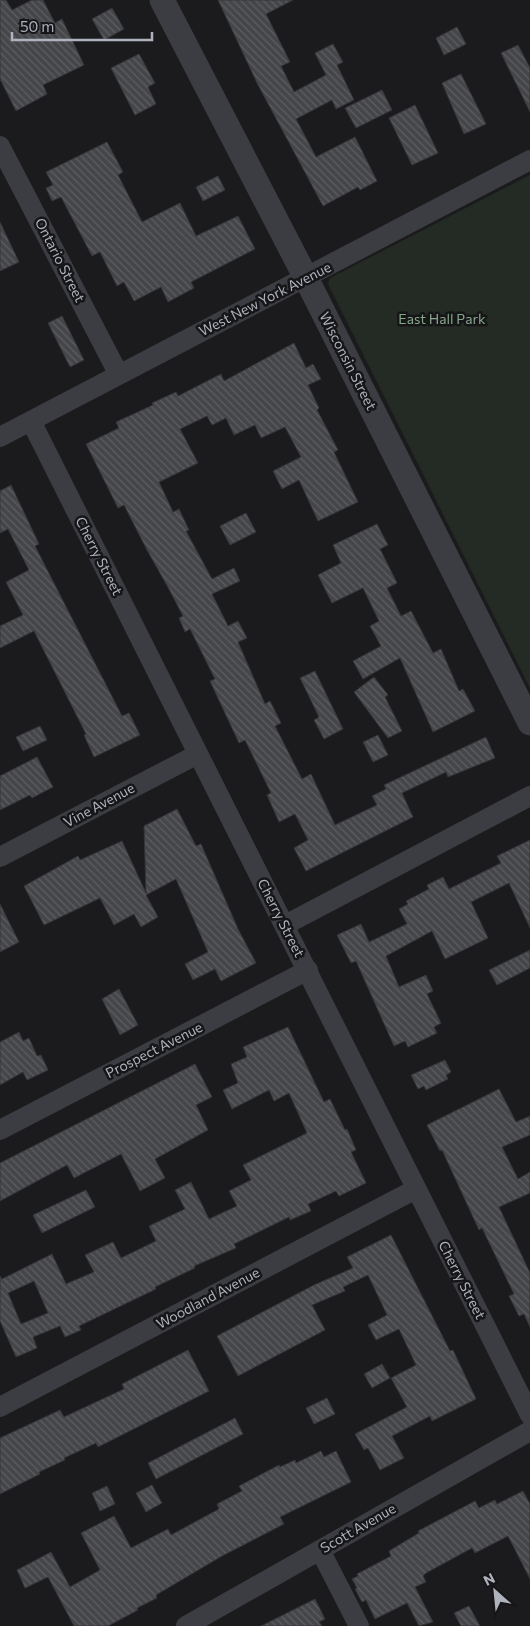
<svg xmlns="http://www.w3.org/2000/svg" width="530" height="1626" font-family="Commissioner,sans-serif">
  <defs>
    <pattern id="building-back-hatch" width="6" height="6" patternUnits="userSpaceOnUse" patternTransform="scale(1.25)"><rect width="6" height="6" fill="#45464a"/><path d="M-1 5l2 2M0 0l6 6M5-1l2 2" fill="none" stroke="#5d5e62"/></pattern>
  </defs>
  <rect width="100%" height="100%" fill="#1b1b1d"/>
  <path fill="#232b24" d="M530,175V688L328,284L330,278Z"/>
  <path fill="url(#building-back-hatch)" stroke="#353539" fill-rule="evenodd" d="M0,0H6L12,10L32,0H43L55,23L62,19L84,65L43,85L47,94L16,111L0,79Z
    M218,0H293L266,14L290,62L281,66L294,92L326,75L315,53L333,44L343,62L337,65L354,100L336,109L332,100L296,119L316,157L355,137L377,181L360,190L358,187L323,206L257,83Z
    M112,8L124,29L104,40L92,19Z
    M457,27L466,44L444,55L436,38Z
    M518,45L530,68V112L501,53Z
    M139,54L155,83L148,87L156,104L135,115L111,68Z
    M461,74L486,124L464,134L442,83Z
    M382,90L392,110L356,128L345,108Z
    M415,105L438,153L412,165L389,118Z
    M107,142L123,172L118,175L142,222L180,203L196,236L238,216L255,249L191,282L194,288L168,302L161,287L134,301L124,282L117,286L100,252L92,256L61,197L52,201L46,188L53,185L46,172Z
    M218,176L225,190L203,201L196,187Z
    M0,222L19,262L0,271Z
    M62,316L84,360L70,367L48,323Z
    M294,343L306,368L313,364L321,379L308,385L319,408L317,410L338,450L334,452L358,502L318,521L299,480L282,489L273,471L301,457L285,427L261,438L255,425L234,435L226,418L212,425L207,416L180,429L198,463L159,482L173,512L179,509L189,530L186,531L212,579L234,568L240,581L212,594L228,626L238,621L247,638L238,642L265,704L270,701L281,723L275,726L302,779L311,774L335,825L377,805L372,796L386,789L384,785L486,737L495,758L448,777L446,772L402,793L413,817L306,871L294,848L308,840L295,814L279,822L267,795L271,793L245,740L239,743L210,681L215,679L190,629L185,632L179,618L183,616L170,591L147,550L124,505L118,508L86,444L119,428L116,422L153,405L152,403L176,392L178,396L221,374L224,381Z
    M11,485L39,544L35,546L122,716L129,713L140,735L94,757L84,735L86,734L34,631L0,648V626L23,615L6,582L29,570L8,529L0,533V491Z
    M246,513L256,532L230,545L220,526Z
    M377,524L388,545L380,549L397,583L387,588L401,616L411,611L433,653L441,649L459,691L463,689L475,711L433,732L400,658L363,679L353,661L381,646L370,626L379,621L363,588L332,603L318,575L341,563L333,545Z
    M315,671L343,729L324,739L314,720L319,717L300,678Z
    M374,677L388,695L385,697L402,731L388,738L354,692Z
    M40,726L47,740L23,751L16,737Z
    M378,735L388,755L373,762L363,742Z
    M37,757L53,787L32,798L30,795L0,810V776Z
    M177,809L196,846L201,844L238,929L256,963L221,981L215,969L193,980L185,964L208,952L176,879L146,895L158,917L141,927L134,914L114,925L100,898L44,925L24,886L78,856L80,860L122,841L146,893L144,826Z
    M530,840V928L509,883L471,902L488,938L445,959L432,931L386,956L399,987L426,975L433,991L427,994L441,1023L434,1027L437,1033L408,1047L405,1041L394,1046L356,961L351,963L337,935L361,924L369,942L407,924L399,909L408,904L406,901L429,889L427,885L443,877L449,889L501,863L497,856Z
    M0,904L19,942L0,952Z
    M530,950V968L497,985L489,970Z
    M119,989L138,1025L120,1035L102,999Z
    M288,1027L324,1102L330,1099L345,1130L347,1129L356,1150L351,1152L366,1183L339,1196L336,1191L308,1204L311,1211L290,1220L289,1217L234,1244L236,1248L194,1266L195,1268L155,1287L156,1289L79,1326L81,1330L65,1337L60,1326L33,1337L37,1348L16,1357L0,1321V1276L2,1279L52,1254L66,1284L94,1272L85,1255L113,1242L121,1258L156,1241L149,1226L185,1209L175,1190L191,1182L209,1219L237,1206L229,1191L251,1180L243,1165L307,1133L289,1093L274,1101L269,1090L232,1109L223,1090L238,1083L231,1064L247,1057L243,1047ZM34,1281L48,1313L21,1324L8,1293Z
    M19,1032L23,1041L29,1038L37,1056L41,1055L48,1070L27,1080L23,1072L0,1085V1042Z
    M445,1060L451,1072L446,1075L448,1079L426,1090L424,1086L418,1089L411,1075Z
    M195,1064L212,1097L196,1105L208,1130L155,1159L165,1178L140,1191L121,1154L74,1178L67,1165L0,1201V1163Z
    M499,1089L516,1122L530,1116V1135L502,1147L518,1179L530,1172V1193L499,1207L530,1273V1327L524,1314L519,1316L509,1296L514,1294L482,1228L479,1230L442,1150L440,1151L427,1125Z
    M86,1190L95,1207L42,1233L33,1215Z
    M391,1235L450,1351L453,1350L476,1399L432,1421L430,1416L392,1436L404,1458L380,1470L368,1448L364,1450L355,1434L407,1407L391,1378L416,1365L399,1329L376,1340L368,1325L387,1315L368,1275L343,1287L345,1291L312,1305L325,1330L238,1376L217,1336L314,1285L353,1268L347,1257Z
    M188,1350L209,1391L98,1447L96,1443L64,1458L65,1460L39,1472L40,1474L0,1494V1438L60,1410L64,1417L124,1389L122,1384Z
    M382,1364L390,1378L372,1388L364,1374Z
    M327,1398L335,1414L314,1424L306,1408Z
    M235,1418L243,1434L156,1479L148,1463Z
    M321,1451L324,1457L336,1451L351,1482L280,1517L284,1524L222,1556L156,1595L157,1598L137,1608L138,1610L108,1626H74L48,1577L25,1588L17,1570L51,1552L70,1587L100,1570L81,1533L114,1516L131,1548L168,1529L171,1535L219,1509L217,1504L242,1491L239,1486L279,1465L280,1467L295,1460L296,1463Z
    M152,1485L162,1503L146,1512L136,1493Z
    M107,1486L115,1504L100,1511L92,1493Z
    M523,1491L530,1504V1579L508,1536L475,1553L472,1548L426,1573L423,1576L426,1582L415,1587L433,1622L419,1626L407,1603L375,1619L366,1600L362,1602L355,1589L357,1588L352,1579L358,1576L357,1574L391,1556L389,1551L419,1533L418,1531L475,1501L479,1508L495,1500L497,1504Z
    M315,1599L325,1619L319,1622L322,1626H261Z
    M469,1606L480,1626H461L454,1613Z"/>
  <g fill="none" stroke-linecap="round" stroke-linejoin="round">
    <path stroke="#3c3d42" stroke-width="20" d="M0,146L119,375
      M31,421L530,1415
      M0,437L530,160
      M0,857L198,754
      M285,925L530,796
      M0,1130L308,970
      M0,1407L416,1189
      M320,1550L359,1626
      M186,1626L530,1431"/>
    <path stroke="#3c3d42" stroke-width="25" d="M162,0L306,278L530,723"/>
  </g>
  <g text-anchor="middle" stroke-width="5" stroke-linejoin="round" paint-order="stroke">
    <g font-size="14" fill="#aeb2bc" stroke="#161618">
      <text transform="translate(60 260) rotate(63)" y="5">Ontario Street</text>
      <text transform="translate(265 299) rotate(-27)" y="5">West New York Avenue</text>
      <text transform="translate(348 361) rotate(63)" y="5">Wisconsin Street</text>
      <text transform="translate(99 556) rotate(63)" y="5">Cherry Street</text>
      <text transform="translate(99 805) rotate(-28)" y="5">Vine Avenue</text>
      <text transform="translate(281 918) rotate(63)" y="5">Cherry Street</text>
      <text transform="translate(154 1050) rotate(-27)" y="5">Prospect Avenue</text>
      <text transform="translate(462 1280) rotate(63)" y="5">Cherry Street</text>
      <text transform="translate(208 1298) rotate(-28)" y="5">Woodland Avenue</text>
      <text transform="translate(358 1528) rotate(-30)" y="5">Scott Avenue</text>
    </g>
    <g font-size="14" fill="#86a68a" stroke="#161618">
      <text x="442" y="324">East Hall Park</text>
    </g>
  </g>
  <g transform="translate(495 1591) rotate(333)" stroke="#161618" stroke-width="4" paint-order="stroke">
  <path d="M0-4L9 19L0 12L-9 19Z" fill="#aeb2bc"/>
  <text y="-8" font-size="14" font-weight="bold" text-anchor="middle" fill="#aeb2bc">N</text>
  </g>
  <path d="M12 32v8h140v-8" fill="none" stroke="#aeb2bc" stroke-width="2.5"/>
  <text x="20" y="32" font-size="15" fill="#aeb2bc" stroke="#161618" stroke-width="4" paint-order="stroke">50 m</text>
</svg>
